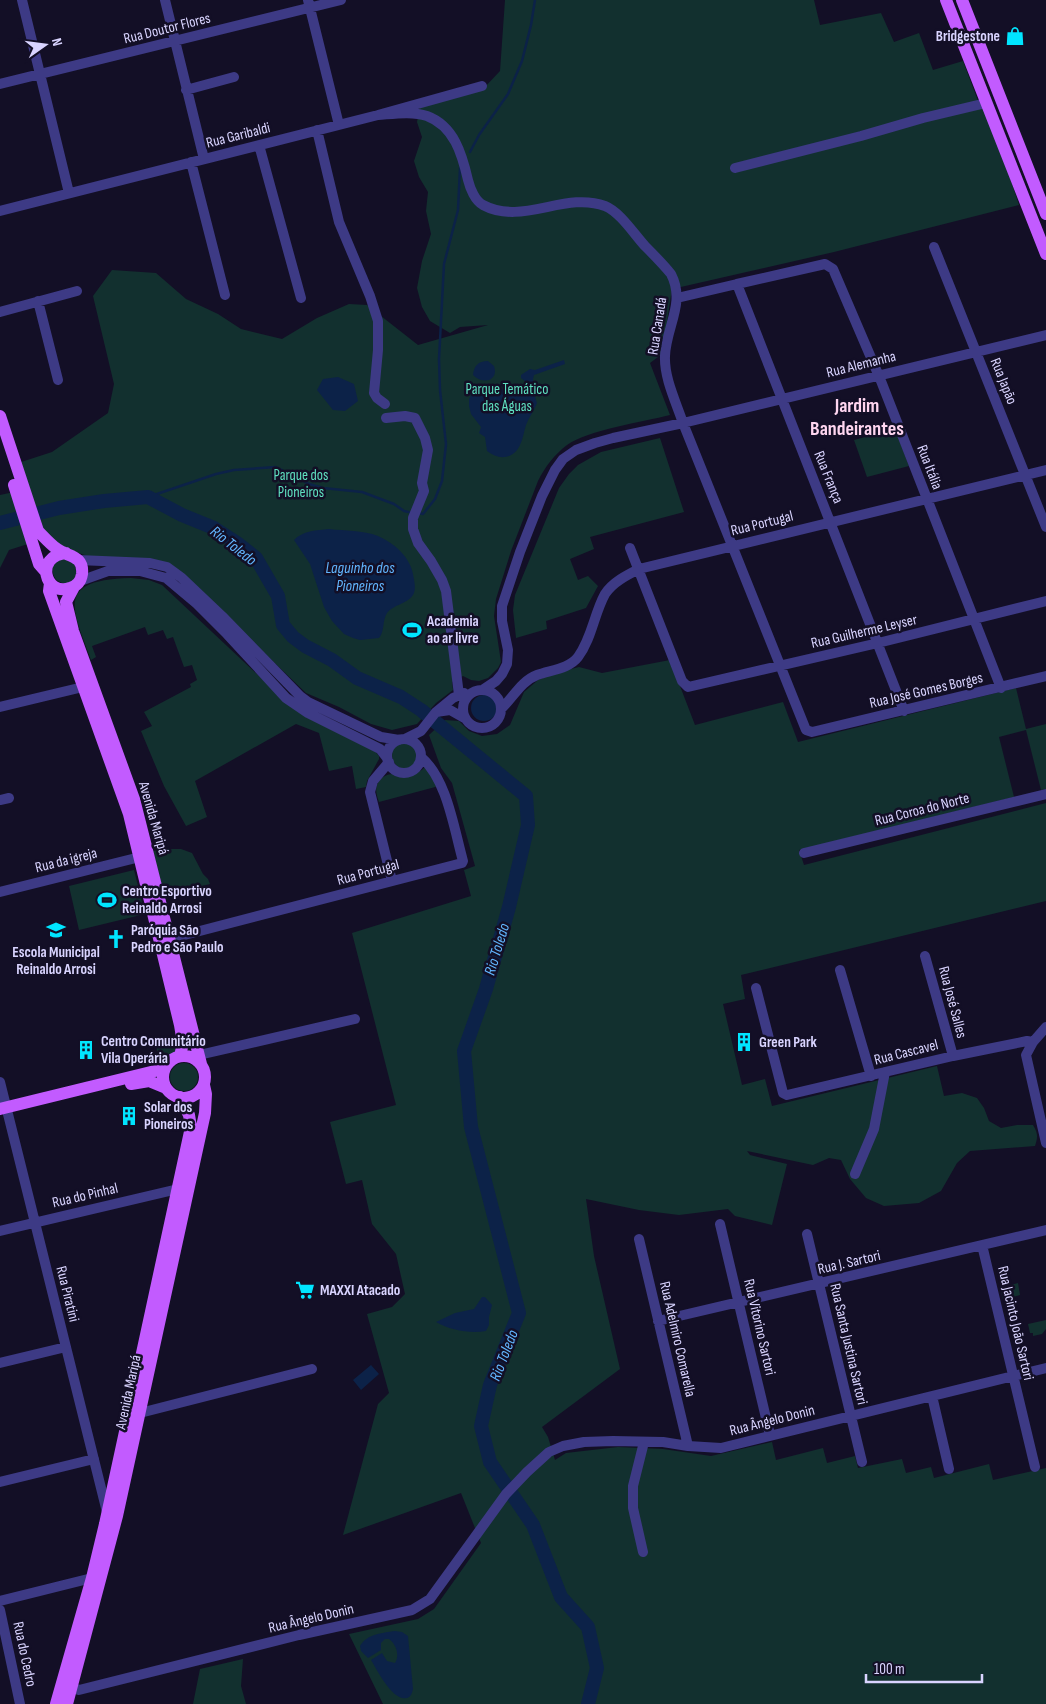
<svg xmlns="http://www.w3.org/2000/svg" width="1046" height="1704" font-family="'Sofia Sans Condensed',sans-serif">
  <rect width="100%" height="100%" fill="#130f26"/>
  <path fill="#12302f" d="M505,0H814L820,25L881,13L894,42L919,33L933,70L963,61L981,109H987L1019,205L834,252L672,289L662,354L650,363L670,415C643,422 588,430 567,445C554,455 545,467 538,481L511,551L496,599L494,616L501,662L498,668L488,678L479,681L471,680L463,676L452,682L453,690L436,703L417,724L392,730L371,724L339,707L306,693L172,565L87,556L66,548L38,531L15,464L52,452L108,413L114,384L93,296L112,270L156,273L186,299L218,314L241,329L282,339L317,318L349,304L367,305L418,345L488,325L460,327L450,333L430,321L422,307L417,288L422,261L431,234L426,211L428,192L419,177L414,161L422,137L417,122L420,105L484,88L500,71Z
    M895,429L909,466L867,477L854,440Z
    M660,438L684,512L590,537L594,549L570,559L578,580L588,576L598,586L586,608L546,621L547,629L516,638L513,610L515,595L559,488L569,474L578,465L601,452Z
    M14,492L31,543L9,550L0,568V495Z
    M61,558L74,560L77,577L67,584C56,582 53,578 52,567Z
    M131,578L149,580L162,585L292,707L374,750L379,756V759L367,781L366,787L356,789L352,766L329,771L319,733L296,724L195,781L207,817L186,826L164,786L141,731L152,726L144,712L191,687L190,684L197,680L192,665L184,667L173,637L167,639L163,630L148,635L145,627L92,646L96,657L91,660C71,606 56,580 131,578Z
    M670,660L695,725L783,702L798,742L1016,688L1026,729L1046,724V789L1041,790L1026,730L999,737L1014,797L799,850L804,865L1046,803V901L741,975L745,999L723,1004L742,1085L765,1079L772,1106L937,1066L944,1096L962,1093L977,1098L984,1108L989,1121L1001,1128L1017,1125H1033C1038,1133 1038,1137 1035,1146L970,1151L957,1163L941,1191L919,1203L884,1206L866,1198L850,1179L841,1160L829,1158L813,1165L747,1151L750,1155L787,1164L772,1225L735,1216L728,1209L679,1215L639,1210L586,1199L594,1256L620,1369L542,1427L548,1437L555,1460L566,1453L618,1447L663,1449L711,1456L772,1442L776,1460L823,1448L827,1463L855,1456L858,1468L902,1459L906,1473L931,1467L934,1478L989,1464L993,1480L1046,1468V1704H383L349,1634L418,1619L434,1609L481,1543L461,1493L343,1535L378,1404L389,1393L367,1314L392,1307L405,1294L396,1254L372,1224L362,1180L346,1184L330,1122L396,1105L352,933L471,896L464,870L475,866L452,783L441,768L429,735L445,720L459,721L469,731L482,736L497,734L510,725L524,692L538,680L555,673L579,667L602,673Z
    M392 755a14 14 0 1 1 28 0a14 14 0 1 1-28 0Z
    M426,765L439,786L379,802C376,793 374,787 380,780C392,766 415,783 426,765Z
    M167,849H181L192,853L203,874L208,879L210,884L164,896L153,851Z
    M134,870L145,914L79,930L69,886Z
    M177,1036C179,1049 172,1060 160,1063L155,1042Z
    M170 1077a14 14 0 1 1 28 0a14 14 0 1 1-28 0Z
    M1018,1283L1020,1295L1003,1300L1000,1288Z
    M1046,1320V1329L1042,1334L1033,1336V1333H1030L1028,1324Z
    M243,1659L241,1686L246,1704H193L200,1669Z"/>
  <path fill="#0c2248" d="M564,360L565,364L534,375C531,384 534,394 537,403C534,411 529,417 526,425C524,431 523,439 520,445C513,460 498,460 487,451L485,437L479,433L481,427L471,414L469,406V399L472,393L476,390L485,388L499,390L515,386L528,387L526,382L521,378V375L530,369L535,370Z
    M488,361L494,366C499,381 483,385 473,375C474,366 478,361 488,361Z
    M338,377L354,384L358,401L345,411L333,410L317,390L323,379Z
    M329,529C345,531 363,530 378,536C394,543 410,557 413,574C414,580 416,587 414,593C409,604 394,604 387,613C382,621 385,631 379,638L360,640L353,638L344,634L332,621L324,607L310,564L294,540C302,531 317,530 329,529Z
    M471 708a13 13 0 1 1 26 0a13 13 0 1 1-26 0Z
    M482,1297H485L492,1305L489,1317V1325L486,1331C470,1334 450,1330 436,1322L455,1313L474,1309Z
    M371,1365L379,1374L361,1390L353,1380Z
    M395,1631L402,1632L408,1636L413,1689C412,1693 411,1697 407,1698C393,1702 377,1670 371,1660L382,1653L387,1661L395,1663C400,1655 396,1644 389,1639H385L381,1643V1650L368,1658L361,1651L360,1646C367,1634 382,1633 395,1631Z"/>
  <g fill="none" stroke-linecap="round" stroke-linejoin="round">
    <path stroke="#0c2248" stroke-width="2.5" d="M470,152L479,135L508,94L522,61L531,25L535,0
      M148,497L216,474L234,470L276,467L309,484L323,488L362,492L394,504L404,511L413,513
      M418,513L423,514L435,499L442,481L446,444L440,390L439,359L444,264L458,210L460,168"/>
    <path stroke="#0c2248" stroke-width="14" d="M0,523L59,508L104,501L148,497L182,515L214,528L237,543L256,558L278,596L283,625L293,637L305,646L332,660L357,678L401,697L421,710L526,796L528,825L509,907L486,989L464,1051L471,1127L519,1313L490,1385L481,1426L490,1462L533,1525L561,1597L588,1627L597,1668L588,1704"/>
    <path stroke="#3d3a85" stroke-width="10" d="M22,0L69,193
      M165,0L204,159
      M308,0L339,125
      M0,84L341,0
      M186,90L234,77
      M378,115C393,114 412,111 427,116C454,126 462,154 468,180C470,188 475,201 483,205C522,226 565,191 605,206C620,212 634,234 645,246C654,255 663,264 671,274C686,303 666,327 665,356C664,378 676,402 683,423L806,730L812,732L1046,676
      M317,130L339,222L370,296L378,321V350L374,393L377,398L385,404
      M259,145L301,298
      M191,162L225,295
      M735,168L861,136L923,118L986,103
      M0,211L378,115L482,86
      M934,247L1046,527
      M737,284L825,264L833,269L881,381L1001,688
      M677,298L737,284L904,711
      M38,301L58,380
      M0,312L77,291
      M386,418L405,416L415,418L425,438L428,450L422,483L424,491L413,518V529L418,543L431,561L442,580L446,591L459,695
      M630,548L682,681L688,687L878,643L1046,601
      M78,560L150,563L167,567L182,578L222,616L300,696L308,702L381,737L399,740
      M80,581L108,571H140L166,578L197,604L227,634L286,698L308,713L380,749L387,758
      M484,689L496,681L502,674L507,664L508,650L502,621V606L520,552L542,496L555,470L563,459L576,450L595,443L613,438L683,423L1046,335
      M463 709a19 19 0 1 1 38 0a19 19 0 1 1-38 0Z
      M0,707L83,687
      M501,709C513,698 521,681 537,675C550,670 569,669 578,657C592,638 594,614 605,594C613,582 627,575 639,569L1046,470
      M436,712L450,710L466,719
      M405,739L421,731L436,712L453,698L464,693
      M387 756a17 17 0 1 1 34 0a17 17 0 1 1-34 0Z
      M389,762L373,781L370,792L392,881
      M0,800L9,798
      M804,853L1046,794
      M0,892L140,857
      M169,939L462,863L463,861C454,829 447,779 421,757
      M925,956L953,1056
      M840,970L871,1076
      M756,988L783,1093L787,1095L953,1056L1027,1041L1033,1042
      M1046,1027L1033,1042L1026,1055L1046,1143
      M199,1055L355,1019
      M0,1082L107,1512
      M855,1174L874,1129L885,1072
      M720,1224L770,1435
      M0,1231L178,1189L182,1191
      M807,1234L862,1462
      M639,1239L688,1446
      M982,1245L1035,1467
      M658,1321L1046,1230
      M0,1363L66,1347
      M932,1396L949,1469
      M140,1413L312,1369
      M0,1482L94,1459
      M643,1552L633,1508V1486L644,1442
      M0,1601L92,1578L98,1580
      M0,1610L20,1704
      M65,1685L79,1690L299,1635L412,1610L430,1599L506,1494L527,1472L549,1452L563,1446L584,1442L613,1441L663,1442L688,1446L721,1448L1046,1368"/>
    <path stroke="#c25bff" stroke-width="12" d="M946,0L1046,254
      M962,0L1046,214
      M0,416L38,531C44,537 50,544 57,549C68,557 84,555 82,574C81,581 77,586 70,588C45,597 34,556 66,553
      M14,485L39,564L46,572
      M50,583L49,591L129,814L180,1025L183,1043L180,1056
      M74,587L66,602L73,631L134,799L201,1064
      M163 1077a21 21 0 1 1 42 0a21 21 0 1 1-42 0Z
      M131,1084L149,1081L166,1088
      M0,1109L159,1070L166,1065
      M56,1704L92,1578L105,1524L191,1127L189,1115L180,1097
      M67,1704L117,1516L205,1113L206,1094L204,1085"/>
  </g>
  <defs>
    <g id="shop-bare" transform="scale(1.5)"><path d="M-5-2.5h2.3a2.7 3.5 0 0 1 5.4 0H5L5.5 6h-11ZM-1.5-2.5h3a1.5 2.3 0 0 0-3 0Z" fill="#00e5ff" stroke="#130f26" stroke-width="2.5" paint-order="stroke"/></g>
    <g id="stadium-bare" transform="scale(1.5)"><path d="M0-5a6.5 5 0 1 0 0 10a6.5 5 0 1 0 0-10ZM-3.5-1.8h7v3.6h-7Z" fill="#00e5ff" stroke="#130f26" stroke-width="2.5" paint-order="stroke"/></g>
    <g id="school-bare" transform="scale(1.5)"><path d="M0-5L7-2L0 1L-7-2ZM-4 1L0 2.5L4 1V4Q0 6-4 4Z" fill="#00e5ff" stroke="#130f26" stroke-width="2.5" paint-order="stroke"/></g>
    <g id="church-bare" transform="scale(1.5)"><path d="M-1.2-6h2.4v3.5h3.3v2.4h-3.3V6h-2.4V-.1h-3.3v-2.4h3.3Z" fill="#00e5ff" stroke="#130f26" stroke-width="2.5" paint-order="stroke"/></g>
    <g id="building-bare" transform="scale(1.5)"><path d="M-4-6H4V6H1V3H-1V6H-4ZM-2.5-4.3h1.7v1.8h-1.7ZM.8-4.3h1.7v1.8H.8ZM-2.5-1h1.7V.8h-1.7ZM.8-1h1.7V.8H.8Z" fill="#00e5ff" stroke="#130f26" stroke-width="2.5" paint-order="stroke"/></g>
    <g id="supermarket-bare" transform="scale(1.5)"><path d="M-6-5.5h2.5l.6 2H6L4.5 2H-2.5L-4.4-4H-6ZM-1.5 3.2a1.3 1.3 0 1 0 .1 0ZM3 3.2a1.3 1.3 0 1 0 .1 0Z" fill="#00e5ff" stroke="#130f26" stroke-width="2.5" paint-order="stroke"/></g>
  </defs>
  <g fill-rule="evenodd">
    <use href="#shop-bare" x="1015" y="36"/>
    <use href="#stadium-bare" x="412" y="630"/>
    <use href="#stadium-bare" x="107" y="900"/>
    <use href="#school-bare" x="56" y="930"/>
    <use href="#church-bare" x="116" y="939"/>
    <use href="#building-bare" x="744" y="1042"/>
    <use href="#building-bare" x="86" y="1050"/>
    <use href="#building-bare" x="129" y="1116"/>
    <use href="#supermarket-bare" x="305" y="1290"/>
  </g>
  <g text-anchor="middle" stroke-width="5" stroke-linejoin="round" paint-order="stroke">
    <g font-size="15" fill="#d9d4ff" stroke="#130f26">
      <text transform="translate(167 28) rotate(-14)" y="5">Rua Doutor Flores</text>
      <text transform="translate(238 135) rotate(-14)" y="5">Rua Garibaldi</text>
      <text transform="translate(657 326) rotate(-81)" y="5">Rua Canadá</text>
      <text transform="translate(861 364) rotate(-14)" y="5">Rua Alemanha</text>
      <text transform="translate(1004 381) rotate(68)" y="5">Rua Japão</text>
      <text transform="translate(930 467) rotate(69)" y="5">Rua Itália</text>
      <text transform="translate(829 477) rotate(68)" y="5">Rua França</text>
      <text transform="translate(762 523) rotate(-14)" y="5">Rua Portugal</text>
      <text transform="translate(864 631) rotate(-13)" y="5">Rua Guilherme Leyser</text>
      <text transform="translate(926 690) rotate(-13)" y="5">Rua José Gomes Borges</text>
      <text transform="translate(922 809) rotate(-14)" y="5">Rua Coroa do Norte</text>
      <text transform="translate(154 818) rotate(74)" y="5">Avenida Maripá</text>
      <text transform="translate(66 860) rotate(-14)" y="5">Rua da igreja</text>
      <text transform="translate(368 872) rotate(-15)" y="5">Rua Portugal</text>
      <text transform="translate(953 1002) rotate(75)" y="5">Rua José Salles</text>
      <text transform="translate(906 1052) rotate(-14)" y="5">Rua Cascavel</text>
      <text transform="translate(85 1195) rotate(-13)" y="5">Rua do Pinhal</text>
      <text transform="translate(849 1262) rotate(-13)" y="5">Rua J. Sartori</text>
      <text transform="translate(68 1294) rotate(76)" y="5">Rua Piratini</text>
      <text transform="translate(1016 1323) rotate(77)" y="5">Rua Jacinto João Sartori</text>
      <text transform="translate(760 1327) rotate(77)" y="5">Rua Vitorino Sartori</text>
      <text transform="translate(678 1339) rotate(77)" y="5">Rua Adelmiro Comarella</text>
      <text transform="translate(849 1344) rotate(77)" y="5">Rua Santa Justina Sartori</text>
      <text transform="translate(128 1392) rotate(-78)" y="5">Avenida Maripá</text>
      <text transform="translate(772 1420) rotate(-14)" y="5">Rua Ângelo Donin</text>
      <text transform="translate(311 1618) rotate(-13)" y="5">Rua Ângelo Donin</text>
      <text transform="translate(25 1654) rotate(78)" y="5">Rua do Cedro</text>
    </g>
    <g font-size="15" font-weight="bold" fill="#d9d4ff" stroke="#130f26" text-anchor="start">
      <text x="1000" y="41" text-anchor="end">Bridgestone</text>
      <text x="427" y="626">Academia<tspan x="427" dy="17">ao ar livre</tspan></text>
      <text x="122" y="896">Centro Esportivo<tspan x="122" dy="17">Reinaldo Arrosi</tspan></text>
      <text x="131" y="935">Paróquia São<tspan x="131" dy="17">Pedro e São Paulo</tspan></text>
      <text x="56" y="957" text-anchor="middle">Escola Municipal<tspan x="56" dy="17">Reinaldo Arrosi</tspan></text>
      <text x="101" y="1046">Centro Comunitário<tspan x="101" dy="17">Vila Operária</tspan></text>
      <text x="759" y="1047">Green Park</text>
      <text x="144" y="1112">Solar dos<tspan x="144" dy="17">Pioneiros</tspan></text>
      <text x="320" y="1295">MAXXI Atacado</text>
    </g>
    <g font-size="15" fill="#5fe0c0" stroke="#130f26">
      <text x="507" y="394">Parque Temático<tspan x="507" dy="17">das Águas</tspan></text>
      <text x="301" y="480">Parque dos<tspan x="301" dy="17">Pioneiros</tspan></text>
    </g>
    <g font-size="16" font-style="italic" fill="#62b6ff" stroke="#130f26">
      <text transform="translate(234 545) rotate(38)" y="6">Rio Toledo</text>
      <text x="360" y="573">Laguinho dos<tspan x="360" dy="18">Pioneiros</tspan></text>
      <text transform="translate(496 949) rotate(-73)" y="6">Rio Toledo</text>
      <text transform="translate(503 1355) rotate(-69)" y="6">Rio Toledo</text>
    </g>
    <g font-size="20" font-weight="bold" fill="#ffd6f0" stroke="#130f26">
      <text x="857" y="412">Jardim<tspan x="857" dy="23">Bandeirantes</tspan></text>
    </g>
  </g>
  <g transform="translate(45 45) rotate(76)" stroke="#130f26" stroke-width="4" paint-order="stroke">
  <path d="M0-4L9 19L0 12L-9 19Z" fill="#d9d4ff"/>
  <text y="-8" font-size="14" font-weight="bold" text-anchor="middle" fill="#d9d4ff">N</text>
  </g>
  <path d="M866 1674v8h116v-8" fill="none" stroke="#d9d4ff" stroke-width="2.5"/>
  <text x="874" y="1674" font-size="15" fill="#d9d4ff" stroke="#130f26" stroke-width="4" paint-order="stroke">100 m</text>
</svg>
